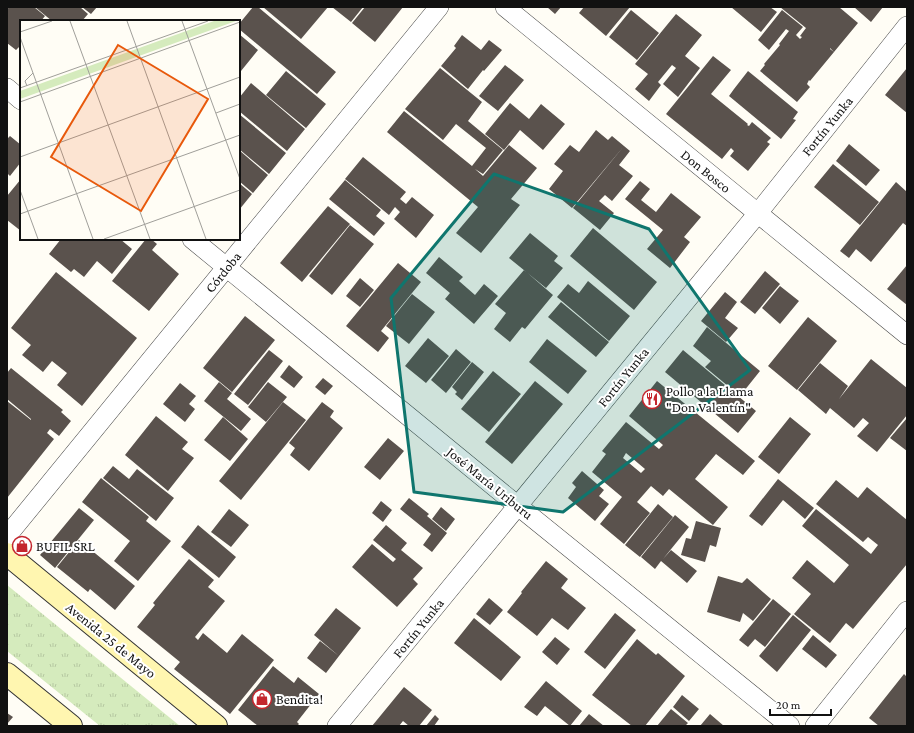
<svg xmlns="http://www.w3.org/2000/svg" width="914" height="733" font-family="'Crimson Pro',serif">
  <defs>
    <pattern id="park-tufts" width="24" height="20" patternUnits="userSpaceOnUse"><rect width="24" height="20" fill="#d5ebbd"/><path d="M3 7l-1-3M5 7V3M7 7l1-3M15 17l-1-3M17 17v-4M19 17l1-3" fill="none" stroke="#b6c8a1"/></pattern>
  </defs>
  <rect width="100%" height="100%" fill="#fffdf5"/>
  <path fill="url(#park-tufts)" d="M7,585L180,726H100L7,651Z"/>
  <path fill="#5a524d" fill-rule="evenodd" d="M9,7H34L45,16L41,21H21V45L16,50L7,43V10Z
    M35,7H80L88,14L82,21H52Z
    M82,7H97L91,14Z
    M253,7H258L336,72L317,94L239,29V24Z
    M263,7H328L301,39Z
    M332,7H363L351,22Z
    M365,7H403L375,42L352,23Z
    M547,7H561L555,14Z
    M584,7H630L606,36L579,13Z
    M731,7H770L777,12L761,32Z
    M780,7H839L858,23L834,52L830,48V49L834,52L810,81L809,80L807,84L810,87L797,102L760,71L765,65L764,64L780,45L779,44L789,31L786,29L769,50L758,40L782,10L803,27L796,35L800,39L802,37L800,36L806,28Z
    M854,7H883L871,22Z
    M631,10L659,33L637,60L609,37Z
    M676,14L702,35L685,56L700,68L678,97L663,84L676,68L672,65L658,82L661,85L649,101L635,89L648,74L635,64Z
    M239,34L258,50L241,71L239,69Z
    M462,35L481,50L489,40L502,50L484,71L483,70L468,89L441,66L456,48L454,46Z
    M713,56L731,70L711,94L748,124L747,125L749,126L752,122L771,138L767,142L770,144L748,171L730,156L734,151L731,148L722,159L666,114Z
    M505,65L524,80L498,111L479,96Z
    M440,68L482,102L468,121L503,150L483,174L475,169L483,176L509,145L537,168L511,199L520,205L481,253L456,233L478,207L387,132L404,111L472,166L486,148L456,124L443,140L405,109Z
    M907,68V113L885,95Z
    M286,71L326,104L306,128L266,95Z
    M748,71L798,112L793,119L796,120L781,139L729,96L734,89Z
    M251,83L305,129L287,151L239,111V98Z
    M510,103L529,119L541,104L565,124L543,150L520,130L504,150L485,134Z
    M239,114L286,153L269,174L239,149Z
    M596,130L608,140L612,136L624,146L572,208L549,189L563,171L554,164L570,145L579,152Z
    M10,136L21,145V162L10,176L7,173V139Z
    M849,144L880,170L866,186L836,161Z
    M624,146L630,151L619,165L633,176L612,201L605,195L599,201L614,213L600,230L573,208Z
    M239,150L268,175L253,193L239,181Z
    M363,157L406,192L400,199L406,204L412,197L434,215L416,238L394,219L400,212L395,207L389,215L345,179Z
    M833,164L879,202L860,225L814,187Z
    M21,179V231L7,220V196Z
    M345,180L381,210L376,216L385,223L374,236L329,199Z
    M640,181L650,189L641,200L656,212L671,193L701,217L684,237L690,242L670,268L647,249L663,230L625,199Z
    M896,182L907,192V226L903,223L871,262L856,249L849,258L840,251L871,213L885,224L871,213Z
    M239,183L252,194L239,210Z
    M328,206L350,224L302,282L280,263Z
    M350,225L374,244L332,295L309,276Z
    M593,228L657,282L634,310L570,256Z
    M530,233L558,256L554,261L563,268L546,288L509,258Z
    M61,239H120L132,249L112,274L97,261L84,277L74,269L71,272L49,254Z
    M146,239H151L157,244L152,250L179,274L149,311L112,281Z
    M439,257L463,277L459,281L475,295L484,284L498,296L474,324L445,299L450,293L426,273Z
    M398,263L421,282L381,331L389,338L378,352L346,326Z
    M907,265V305L887,289Z
    M524,270L553,295L525,329L522,327L510,342L494,329L506,313L495,304Z
    M765,271L780,284L755,314L740,302Z
    M56,272L137,338L82,406L57,385L67,373L52,361L43,372L22,355L31,345L11,328Z
    M360,278L374,290L360,307L346,296Z
    M588,281L630,316L609,341L557,297L568,284L579,293Z
    M780,286L799,301L780,324L762,308Z
    M725,292L737,302L725,318L738,328L726,342L701,321Z
    M412,294L435,312L409,344L386,326Z
    M561,302L609,342L596,357L548,317Z
    M245,316L275,340L232,392L203,368Z
    M808,317L837,341L797,390L768,366Z
    M707,327L760,371L740,396L705,367L711,361L693,346Z
    M428,338L449,356L426,383L405,366Z
    M547,339L587,371L568,394L529,362Z
    M456,349L471,362L446,393L431,380Z
    M269,350L283,361L248,405L234,394Z
    M683,350L756,411L738,433L665,372Z
    M871,359L907,388V415L877,452L857,436L869,423L863,418L854,428L830,408L826,414L798,390L820,363L848,386L839,399Z
    M472,362L484,372L462,400L455,394L457,392L452,387Z
    M289,365L303,377L294,388L280,377Z
    M11,368L63,410L61,412L71,421L59,436L50,429L47,433L54,439L7,498V401L31,420V419L7,399V373Z
    M493,371L521,394L489,432L461,409Z
    M323,378L333,386L325,395L315,387Z
    M535,381L563,404L512,464L485,442Z
    M657,381L755,461L743,475L716,454L695,479L728,507L713,525L669,489L663,496L651,486L637,502L650,513L624,544L600,524L622,497L592,472L606,454L602,451L626,422L659,449L663,445L629,416ZM626,453L645,469L641,473L623,458Z
    M219,382L232,393L227,399L251,419L241,431L204,401Z
    M268,382L287,397L266,422L248,407Z
    M180,383L196,396L189,404L195,409L185,422L163,404Z
    M283,402L306,420L241,500L219,481Z
    M322,402L334,411L330,417L343,428L309,471L290,455L295,448L289,443Z
    M156,416L188,442L182,449L194,458L168,491L125,455Z
    M223,417L248,439L230,461L204,440Z
    M790,417L811,434L779,474L758,457Z
    M907,418V451L890,438Z
    M388,438L404,451L380,480L364,467Z
    M113,466L129,479L137,469L174,498L156,521L103,478Z
    M582,471L604,490L599,496L609,504L595,521L568,498L576,487L572,483Z
    M101,478L149,517L146,521L171,541L138,581L114,561L130,541L82,502Z
    M778,479L814,508L805,519L783,500L762,526L749,516Z
    M836,480L858,498L867,487L907,520V564L853,629L846,623L830,643L794,614L811,594L792,578L807,560L834,583L849,565L802,526L816,509L871,554L878,545L868,537L863,542L816,504Z
    M409,498L429,514L427,516L447,533L432,552L423,545L431,534L400,509Z
    M381,501L392,510L383,522L372,513Z
    M658,504L673,517L640,557L625,545Z
    M441,507L455,519L446,531L432,519Z
    M79,508L94,520L55,568L40,555Z
    M229,509L249,525L231,547L211,532Z
    M675,515L689,527L663,559L671,550L697,571L687,583L661,561L655,569L641,557Z
    M696,521L721,528L716,547L710,545L705,562L681,555L686,538L691,539Z
    M198,525L236,557L219,578L181,547Z
    M386,525L407,543L401,550L423,568L413,579L418,584L397,607L352,567L372,544L393,562L396,559L373,540Z
    M79,540L135,586L115,610L90,589L88,592L57,567Z
    M189,559L214,580L208,587L225,601L195,637L198,640L203,633L227,653L242,634L274,660L230,714L174,669L180,662L137,627L155,605L153,603Z
    M546,561L568,579L561,588L586,608L568,630L552,618L537,636L507,612L522,593L521,592Z
    M718,576L742,583L747,578L771,599L753,621L743,613L740,622L707,612Z
    M489,598L503,610L490,625L476,614Z
    M773,599L791,614L765,647L755,639L748,647L739,640Z
    M336,608L361,628L339,656L314,635Z
    M615,613L636,630L605,669L584,652Z
    M793,615L811,630L777,672L759,656Z
    M474,618L521,657L501,681L454,643Z
    M813,635L837,655L826,668L802,649Z
    M555,637L570,649L557,665L542,652Z
    M637,639L656,655L658,653L685,676L645,726H632L592,695Z
    M320,641L339,656L326,673L307,658Z
    M273,666L294,683L298,677L319,694L297,722L299,724L297,726H258L238,710Z
    M904,674L907,677V726H879L869,718Z
    M546,681L582,711L570,726L545,706L537,716L524,707Z
    M404,687L432,710L419,726H409L403,721L399,726H372Z
    M682,695L699,709L689,721L673,707Z
    M671,709L688,723L685,726H657Z
    M7,713L13,717L7,724Z
    M589,714L604,726H579Z
    M710,714L724,726H700Z
    M435,715L439,719L434,726H426Z"/>
  <g fill="none" stroke-linecap="round" stroke-linejoin="round">
    <g stroke="#444" stroke-width="20">
      <path id="minor" d="M505,7L907,335
        M7,88L21,100
        M192,239L518,506L790,726
        M7,536L439,7
        M337,726L758,213L907,26
        M815,726L907,611"/>
    </g>
    <g stroke="#333" stroke-width="24">
      <path id="secondary" d="M7,554L216,726
        M7,674L71,726"/>
    </g>
    <use href="#minor" stroke="#fff" stroke-width="19"/>
    <use href="#secondary" stroke="#fff6b0" stroke-width="22"/>
  </g>
  <path fill="#0f766e" fill-opacity="0.2" stroke="#0f766e" stroke-width="3" stroke-linejoin="round" d="M494,174L649,229L750,370L563,512L414,492L391,298Z"/>
  <defs>
    <g id="restaurant-ring" transform="scale(1)"><circle r="9.5" fill="#fff" stroke="#c4262e" stroke-width="1.5"/><path d="M-5-6h1v4h1v-4h1v4h1v-4h1v5L-1.5 .5V6h-2V.5L-5-1ZM5-6V6H3V1.5H1.5Q1.5-4 5-6Z" fill="#c4262e"/></g>
    <g id="shop-ring" transform="scale(1)"><circle r="9.5" fill="#fff" stroke="#c4262e" stroke-width="1.5"/><path d="M-5-2.5h2.3a2.7 3.5 0 0 1 5.4 0H5L5.5 6h-11ZM-1.5-2.5h3a1.5 2.3 0 0 0-3 0Z" fill="#c4262e"/></g>
  </defs>
  <g fill-rule="evenodd">
    <use href="#restaurant-ring" x="652" y="399"/>
    <use href="#shop-ring" x="22" y="546"/>
    <use href="#shop-ring" x="262" y="699"/>
  </g>
  <g text-anchor="middle" stroke-width="4" stroke-linejoin="round" paint-order="stroke">
    <g font-size="14" fill="#111" stroke="#fff">
      <text transform="translate(827 126) rotate(-51)" y="5">Fortín Yunka</text>
      <text transform="translate(706 171) rotate(39)" y="5">Don Bosco</text>
      <text transform="translate(223 272) rotate(-51)" y="5">Córdoba</text>
      <text transform="translate(623 377) rotate(-51)" y="5">Fortín Yunka</text>
      <text transform="translate(490 483) rotate(39)" y="5">José María Uriburu</text>
      <text transform="translate(418 628) rotate(-51)" y="5">Fortín Yunka</text>
      <text transform="translate(111 640) rotate(39)" y="5">Avenida 25 de Mayo</text>
    </g>
    <g font-size="14" fill="#111" stroke="#fff" text-anchor="start">
      <text x="666" y="396">Pollo a la Llama<tspan x="666" dy="16">"Don Valentín"</tspan></text>
      <text x="36" y="551">BUFIL SRL</text>
      <text x="276" y="704">Bendita!</text>
    </g>
  </g>
  <g transform="translate(20 20)">
    <rect width="220" height="220" fill="#fffdf5"/>
    <path d="M194,1H216L0,79V71Z" fill="#d5ebbd"/>
    <path fill="none" stroke="#a09f9a" stroke-width="1" d="M50,1L130,219M107,1L186,219M162,1L220,159M0,12L32,1M0,17L73,219M7,66L5,61L13,53M0,68L188,1M0,82L220,2M196,93L220,84M0,137L220,57M0,170L18,219M0,194L220,115M84,219L220,170"/>
    <path fill="#e8590c" fill-opacity="0.15" stroke="#e8590c" stroke-width="2" d="M98,25L188,79L121,191L31,137Z"/>
    <rect width="220" height="220" fill="none" stroke="#111" stroke-width="2"/>
  </g>
  <rect width="914" height="733" fill="none" stroke="#111111" stroke-width="16"/>
  <path d="M770 709v6h61v-6" fill="none" stroke="#111111" stroke-width="2"/>
  <text x="776" y="709" font-size="12" fill="#111111" stroke="#ffffff" stroke-width="3" paint-order="stroke">20 m</text>
</svg>
